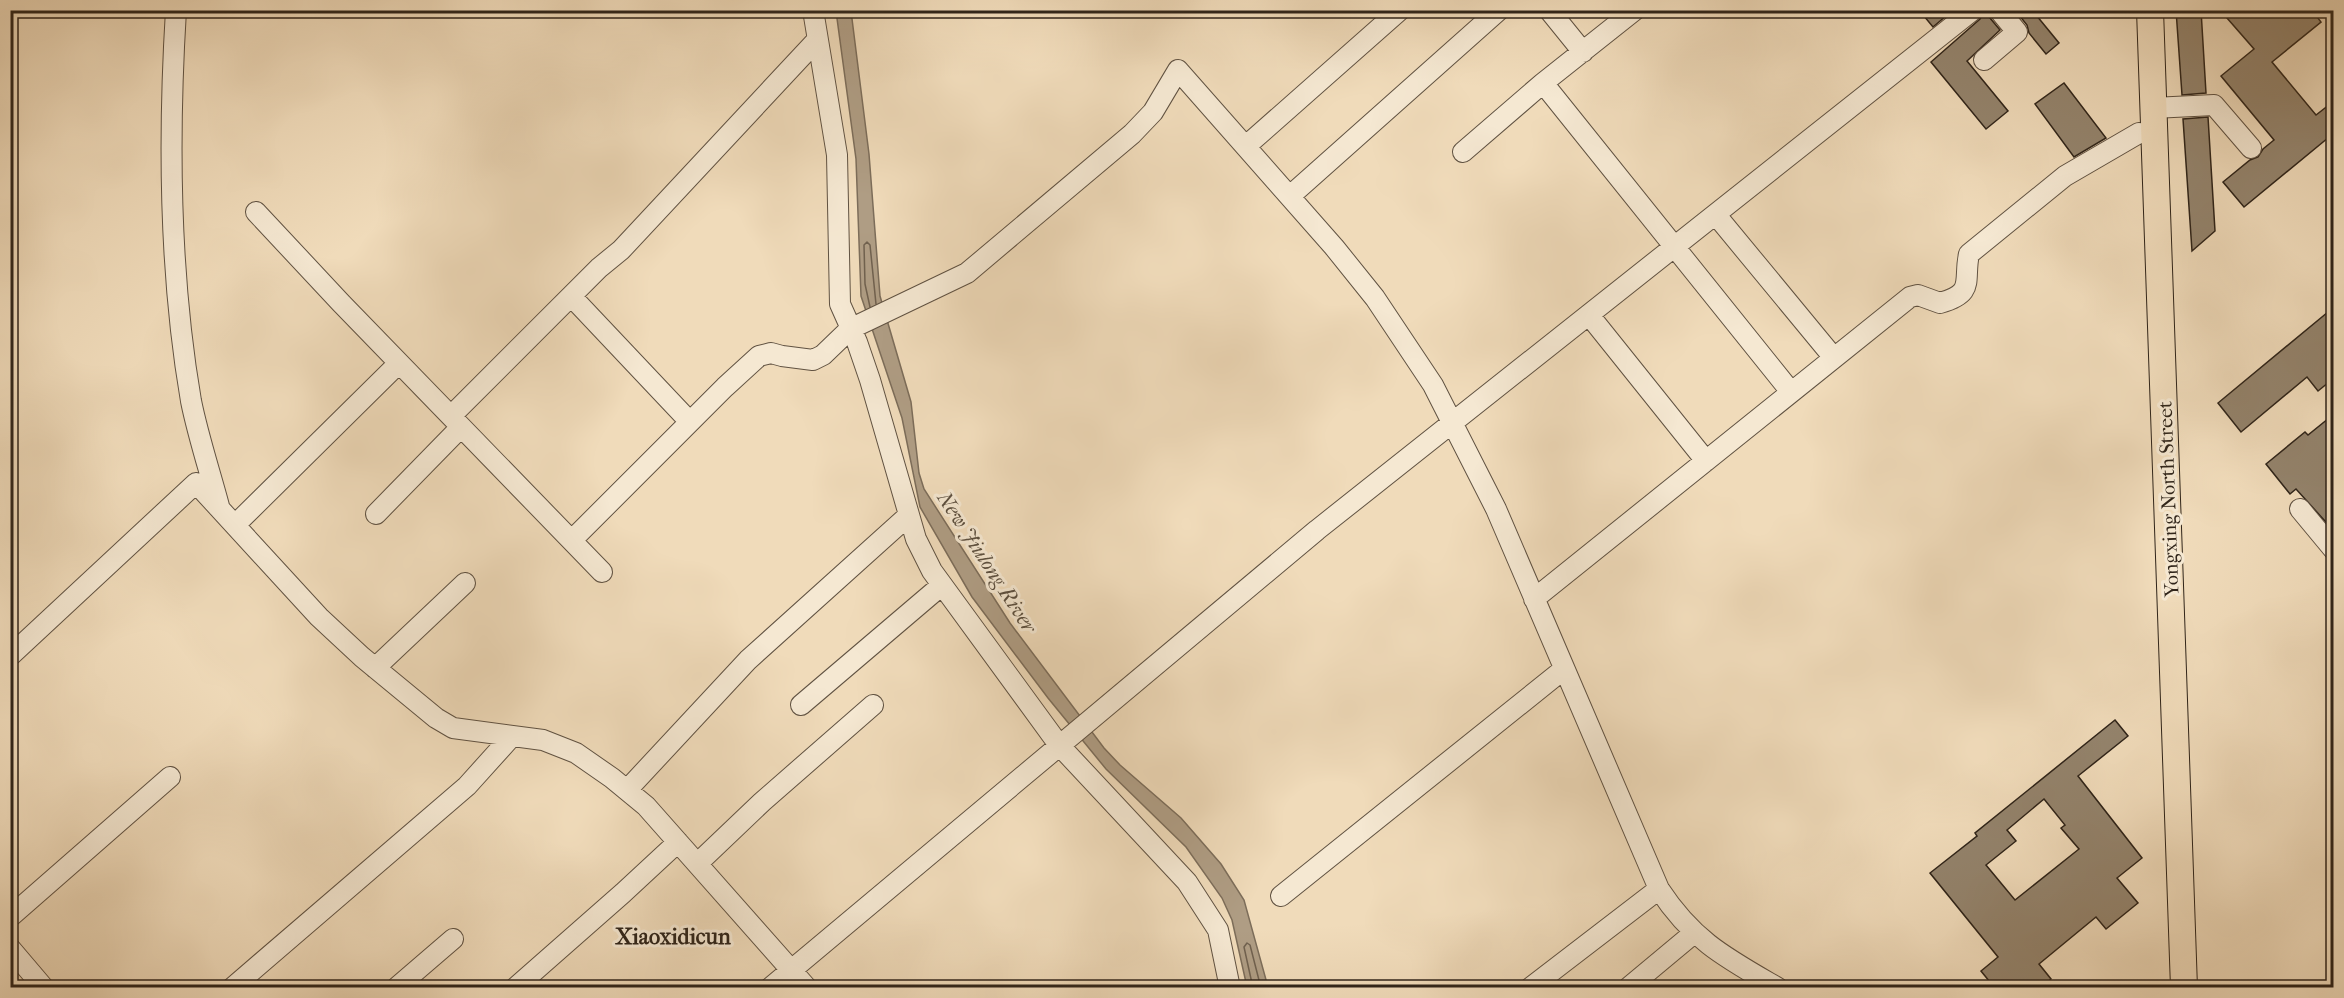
<svg xmlns="http://www.w3.org/2000/svg" width="2344" height="998" font-family="'IM FELL French Canon',serif">
  <rect width="100%" height="100%" fill="#f0dbba"/>
  <filter id="stains"><feTurbulence type="fractalNoise" baseFrequency=".00333" numOctaves="4"/><feColorMatrix values="0 0 0 0 .2 0 0 0 0 .09 0 0 0 0 .02 0 0 0 .5 -.17"/></filter>
  <radialGradient id="worn" r=".72"><stop offset=".6" stop-color="#630" stop-opacity="0"/><stop offset="1" stop-color="#630" stop-opacity=".3"/></radialGradient>
  <path fill="#af9d84" stroke="#7c6d5a" stroke-width="1.5" d="M836,11H851L869,154L880,296L911,402L919,473L924,489L1010,623L1104,748L1120,765L1181,818L1221,864L1244,900L1268,987H1247L1232,920L1222,898L1186,847L1106,769L1048,698L972,597L920,507L902,418L861,296L856,159Z"/>
  <g fill="none" stroke-linecap="round" stroke-linejoin="round">
    <path stroke="#70614f" stroke-width="1.5" d="M870,307L865,284L864,245L867,242L870,245L876,304
      M1253,988L1244,947L1247,943L1250,945L1261,988"/>
  </g>
  <path fill="#94846d" stroke="#30251a" stroke-width="1.5" fill-rule="evenodd" d="M1919,10H1953L1933,27Z
    M1985,10H1987L1990,18L2000,30L1967,61L2008,111L1986,129L1931,62L1980,19Z
    M2015,10H2032L2059,43L2046,54L2029,33L2027,25Z
    M2176,10H2201L2206,93L2182,95Z
    M2220,10H2312L2321,22L2272,62L2316,115L2334,101V133L2244,207L2223,182L2250,160L2258,157L2263,149L2274,140L2221,76L2254,49Z
    M2064,83L2106,138L2074,157L2035,104Z
    M2208,117L2215,231L2192,251L2183,119Z
    M2334,307V378L2318,391L2307,377L2241,432L2218,403Z
    M2334,414V531L2296,489L2290,494L2266,464L2305,432L2308,435Z
    M2115,720L2128,736L2078,776L2142,858L2117,878L2138,903L2106,929L2096,917L2039,964L2051,979L2041,987H1994L1981,971L1998,957L1930,873L1977,836L1975,833ZM2044,799L2065,825L2061,828L2079,849L2015,900L1986,865L2016,841L2007,830Z"/>
  <g fill="none" stroke-linecap="round" stroke-linejoin="round">
    <g stroke="#605242" stroke-width="22">
      <path id="minor" d="M176,10C168,140 169,273 191,401C198,436 210,472 219,506
        M813,10L837,155L840,304L857,342L870,380L916,539L932,571L1059,745L1187,882L1218,930L1230,988
        M1549,10L1583,52
        M1984,60L2017,32L1999,10
        M1543,83L1791,392
        M2153,108L2214,105L2251,148
        M1246,146L1400,10
        M1463,152L1543,83L1635,10
        M1290,196L1499,10
        M256,212L341,303L602,572
        M1716,215L1834,358
        M571,296L690,422
        M1589,315L1706,461
        M451,416L599,268L621,250L817,40
        M2300,509L2334,550
        M376,514L461,427
        M235,525L399,363
        M572,540L725,387L759,356L771,353L782,356L813,360L823,355L850,329L967,273L1132,134L1153,112L1178,70L1334,247L1375,298L1433,385L1496,509L1659,889C1693,941 1726,958 1778,988
        M1534,599L1910,297L1918,295L1940,303C1976,293 1963,281 1969,254L2065,176L2139,133
        M10,656L196,483L319,617L362,657L436,718L453,728L543,740L576,753L612,778L646,806L807,988
        M375,668L465,583
        M801,705L942,585
        M627,790L748,660L909,515
        M698,863L762,802L873,705
        M1281,896L1564,669
        M10,917L170,777
        M10,948L44,988
        M232,988L467,786L512,736
        M396,988L453,939
        M515,988L623,893L678,842
        M770,988L1317,530L1973,10
        M1530,988L1659,889
        M1628,988L1694,933"/>
    </g>
    <g stroke="#30251a" stroke-width="28">
      <path id="major" d="M2150,10L2184,988"/>
    </g>
    <use href="#minor" stroke="#f5e8d2" stroke-width="20"/>
    <use href="#major" stroke="#f0dbba" stroke-width="26"/>
  </g>
  <g text-anchor="middle" stroke-width="6" stroke-linejoin="round" paint-order="stroke">
    <g font-size="20" fill="#30251a" stroke="#f5e8d2">
      <text transform="translate(2168 499) rotate(-92)" y="7">Yongxing North Street</text>
    </g>
    <g font-size="21" font-style="italic" fill="#5c4f3f" stroke="#f5e8d2">
      <text transform="translate(987 562) rotate(57)" y="7">New Jiulong River</text>
    </g>
    <g font-size="22" font-weight="bold" fill="#30251a" stroke="#f5e8d2">
      <text x="673" y="944">Xiaoxidicun</text>
    </g>
  </g>
  <rect width="2344" height="998" fill="none" stroke="#f0dbba" stroke-width="36"/>
  <rect x="12" y="12" width="2320" height="974" fill="none" stroke="#30251a" stroke-width="3"/>
  <rect x="18" y="18" width="2308" height="962" fill="none" stroke="#30251a" stroke-width="1.5"/>
  <rect width="100%" height="100%" filter="url(#stains)"/>
  <rect width="100%" height="100%" fill="url(#worn)"/>
</svg>
